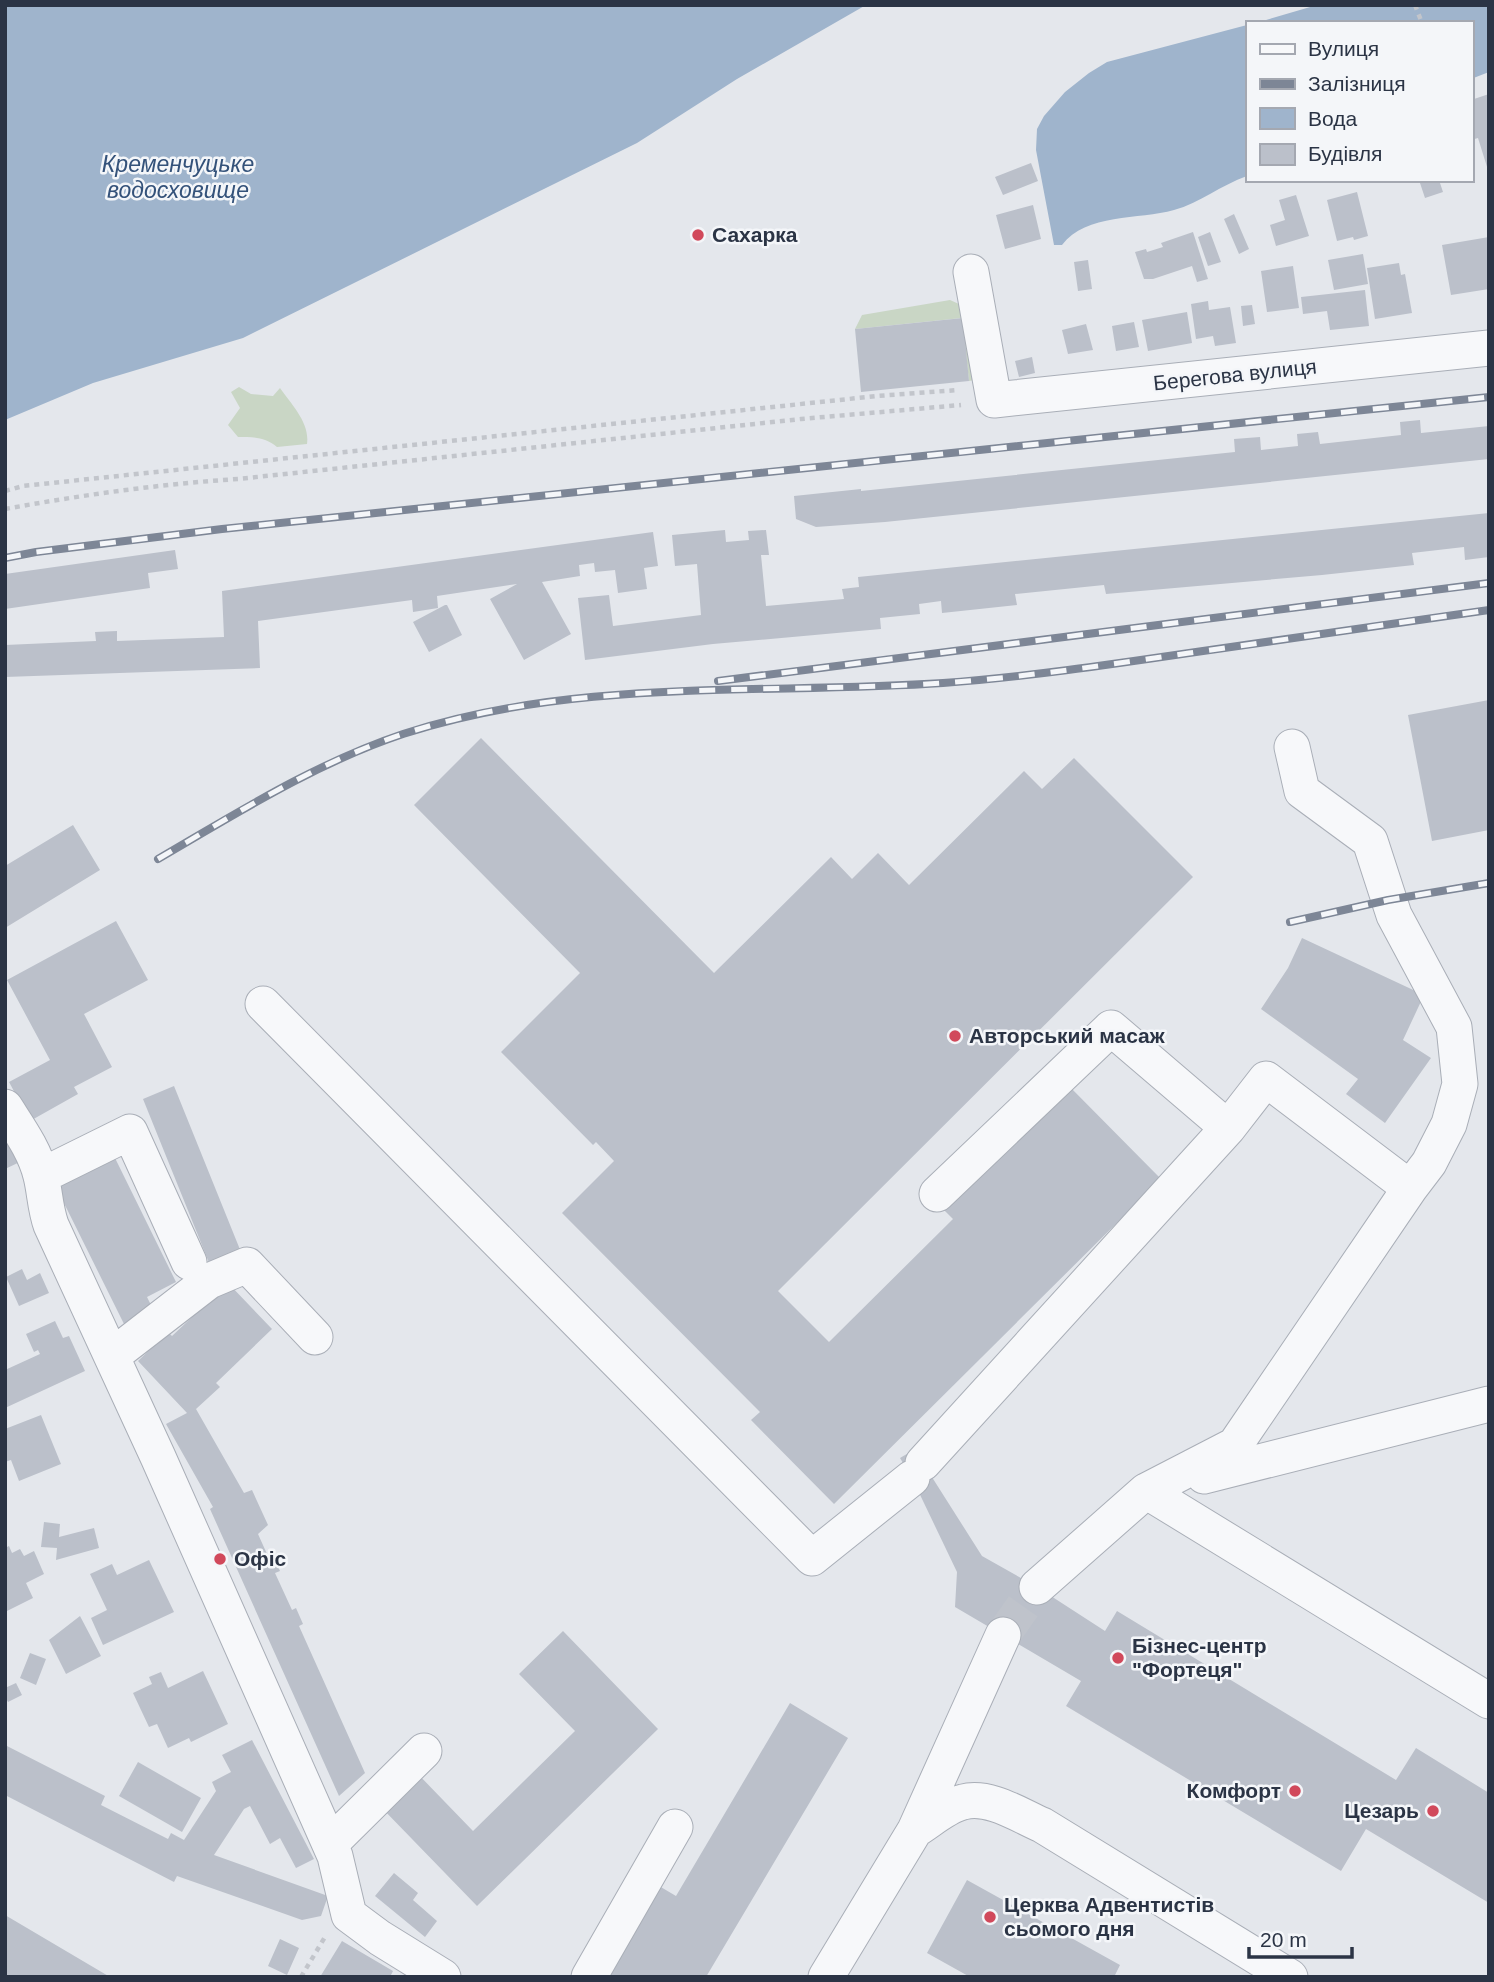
<svg xmlns="http://www.w3.org/2000/svg" width="1494" height="1982" font-family="Helvetica,sans-serif">
  <rect width="100%" height="100%" fill="#e4e7ec"/>
  <path fill="#c9d6c5" d="M950,300L968,308L987,378L969,381L962,318L855,329L862,315Z
    M239,387L251,394L273,396L280,388C292,405 310,423 307,444L277,447C265,437 253,437 238,437L228,425L240,408L231,392Z"/>
  <path fill="#9fb4cc" d="M5,5H866L737,79L637,143L243,338L93,383L5,420Z
    M1317,5H1489V72L1471,79V23H1256Z
    M1247,25V176C1221,185 1200,203 1174,210C1139,220 1086,213 1062,245H1054L1036,150L1037,129L1044,116L1065,92L1089,73L1107,62Z"/>
  <path fill="#bbc0ca" d="M1489,94V169L1488,170L1478,138L1471,140V100Z
    M1031,163L1038,181L1003,195L995,177Z
    M1419,180H1439L1443,192L1425,198Z
    M1357,192L1368,236L1354,240L1353,237L1337,241L1327,200Z
    M1296,195L1309,236L1276,246L1270,225L1285,220L1279,200Z
    M1033,205L1041,239L1005,249L996,215Z
    M1234,214L1249,249L1239,254L1224,219Z
    M1193,232L1208,279L1197,282L1192,266L1153,279H1144L1135,252L1146,249L1147,252L1163,247L1161,243Z
    M1210,232L1221,262L1208,266L1198,237Z
    M1489,237V289L1451,295L1442,245Z
    M1363,254L1368,284L1334,290L1328,260Z
    M1088,260L1092,289L1078,291L1074,262Z
    M1399,263L1401,275L1405,274L1412,313L1375,319L1367,268Z
    M1293,266L1299,308L1267,312L1261,271Z
    M1365,290L1369,326L1330,330L1327,311L1303,314L1301,297Z
    M1208,301L1209,310L1230,307L1236,343L1215,346L1213,336L1196,339L1191,304Z
    M1252,305L1255,324L1243,326L1241,306Z
    M1187,312L1192,343L1148,351L1142,320Z
    M963,318L969,381L861,392L855,329Z
    M1134,322L1139,347L1116,351L1112,326Z
    M1086,324L1093,350L1068,354L1062,330Z
    M1032,357L1035,373L1019,377L1015,361Z
    M1420,420L1421,433L1489,426V459L885,522L816,527L796,519L794,496L861,489V491L1235,452L1234,439L1260,437L1261,450L1298,446L1297,434L1318,432L1320,444L1401,435L1400,422Z
    M1489,513V557L1465,560L1464,547L1412,553L1414,565L1322,575L1106,594L1104,585L1015,594L1017,605L942,613L941,601L919,604L920,614L880,618L881,629L713,644L585,660L578,598L609,595L613,626L701,615L697,564L675,566L672,535L725,530L726,542L749,540L748,531L766,530L769,555H761L766,606L844,599L842,589L859,587L858,577Z
    M653,532L658,566L644,568L647,589L618,593L615,570L595,572L594,563L579,565L580,576L542,582L571,634L524,660L490,599L517,584L437,596L438,608L413,612L412,600L258,621L260,668L5,677V645L96,641L95,632L117,631V641L224,637L222,591Z
    M175,550L178,569L148,573L150,588L5,609V574Z
    M445,605H447L462,635L429,652L413,622Z
    M1489,700V830L1432,841L1408,715Z
    M481,738L714,973L831,857L852,879L878,853L909,885L1024,771L1042,789L1074,758L1193,877L778,1291L829,1342L953,1219L944,1210L1069,1086L1161,1179L834,1504L751,1420L760,1412L562,1213L614,1161L596,1142L593,1145L501,1052L580,973L414,805Z
    M73,825L100,870L5,928V866Z
    M116,921L148,980L84,1014L112,1067L74,1087L78,1094L30,1121L9,1082L50,1060L7,980Z
    M1302,938L1424,995L1403,1040L1431,1058L1385,1123L1346,1094L1358,1079L1261,1009L1288,968Z
    M174,1086L243,1257L212,1270L143,1099Z
    M5,1138L22,1161L5,1169Z
    M115,1158L176,1282L147,1297L154,1311L125,1326L56,1187Z
    M22,1269L27,1280L40,1273L49,1293L19,1306L6,1277Z
    M228,1283L272,1329L216,1383L220,1387L196,1409L244,1493L252,1490L268,1525L258,1534L267,1554L271,1552L280,1571L275,1573L292,1610L296,1608L303,1624L299,1626L365,1773L339,1796L210,1509L213,1507L166,1424L187,1413L138,1361L168,1332L172,1336Z
    M55,1321L63,1338L69,1336L85,1371L5,1408V1370L40,1354L38,1350L34,1352L26,1334Z
    M41,1415L61,1464L19,1481L11,1460L5,1462V1429Z
    M917,1448L923,1463L982,1556L1037,1587L1105,1631L1117,1611L1396,1780L1416,1748L1489,1793V1903L1366,1829L1341,1871L1066,1706L1081,1681L955,1607L957,1572L912,1478L900,1458Z
    M44,1522L60,1524L59,1537L94,1528L99,1548L56,1560L57,1548L41,1547Z
    M9,1546L12,1553L20,1549L24,1556L34,1551L44,1574L26,1583L33,1598L5,1612V1548Z
    M149,1560L174,1612L103,1645L91,1618L107,1610L90,1574L112,1564L117,1575Z
    M80,1616L101,1656L66,1674L49,1640Z
    M563,1631L658,1729L477,1906L380,1806L415,1771L473,1831L575,1731L519,1674Z
    M30,1653L46,1659L36,1685L20,1678Z
    M203,1671L228,1724L191,1742L189,1738L168,1748L157,1724L149,1727L133,1693L152,1684L149,1677L161,1672L168,1688Z
    M16,1683L22,1695L8,1702L5,1696V1688Z
    M790,1703L848,1738L706,1977H598L654,1883L676,1896Z
    M252,1740L314,1859L296,1868L280,1838L270,1844L250,1806L244,1809L214,1855L328,1896L321,1916L302,1920L177,1876L174,1882L5,1795V1745L105,1796L101,1805L168,1839L171,1833L184,1840L216,1791L212,1782L231,1772L222,1755Z
    M138,1762L201,1798L182,1832L119,1796Z
    M394,1873L418,1893L413,1900L437,1921L425,1937L375,1896Z
    M967,1880L1120,1965L1114,1977H970L927,1953Z
    M5,1915L110,1977H5Z
    M280,1939L299,1948L287,1975L268,1966Z
    M342,1941L393,1971L390,1977H320Z"/>
  <g fill="none" stroke-linecap="round" stroke-linejoin="round">
    <path stroke="#bfc3cb" stroke-width="35" stroke-dasharray="35 18" stroke-linecap="butt" d="M1003,1635L1037,1587"/>
    <g stroke="#a9aeb7" stroke-width="37">
      <path id="minor" d="M971,272L994,400L1489,348
        M263,1004L812,1558L912,1478
        M5,1107C19,1129 35,1151 41,1176C45,1192 45,1208 51,1225L158,1457L335,1856L349,1915L380,1938L443,1977
        M41,1176L130,1132L189,1262
        M937,1194L1111,1028L1228,1128
        M112,1356L209,1281L247,1265L315,1337
        M923,1463L1228,1128L1266,1079L1410,1188
        M1204,1476L1489,1404
        M1146,1491L1489,1701
        M1037,1587L1146,1491L1235,1445L1410,1188L1429,1163L1449,1124L1460,1084L1454,1027L1394,915L1370,841L1302,791L1292,747
        M915,1830C930,1821 946,1806 963,1802C989,1795 1019,1815 1042,1825L1290,1977
        M330,1844L424,1751
        M589,1977L675,1827
        M826,1977L915,1830L1003,1635"/>
    </g>
    <path stroke="#c2c5cb" stroke-width="4.5" stroke-dasharray="5 5" stroke-linecap="butt" d="M1415,5L1422,23
      M1471,157L1473,161
      M5,491L23,486L877,396L958,390
      M5,509C82,495 160,484 238,479L801,419L961,405
      M301,1977L325,1937"/>
    <use href="#minor" stroke="#f7f8fa" stroke-width="35"/>
    <g stroke="#7d8696" stroke-width="8">
      <path id="rail" d="M5,558L36,552L222,529L1489,397
        M718,681L1489,583
        M158,859C237,813 316,763 403,734C578,677 763,695 943,683C1025,677 1107,665 1189,653C1289,639 1389,624 1489,610
        M1290,922L1388,900L1489,883"/>
    </g>
    <use href="#rail" stroke="#f4f6f9" stroke-width="5" stroke-dasharray="16" stroke-linecap="butt"/>
  </g>
  <g fill="#d1495b" stroke="#f4f6f9" stroke-width="2.5">
    <circle cx="698" cy="235" r="7"/>
    <circle cx="955" cy="1036" r="7"/>
    <circle cx="220" cy="1559" r="7"/>
    <circle cx="1118" cy="1658" r="7"/>
    <circle cx="1295" cy="1791" r="7"/>
    <circle cx="1433" cy="1811" r="7"/>
    <circle cx="990" cy="1917" r="7"/>
  </g>
  <g text-anchor="middle" stroke-width="5" stroke-linejoin="round" paint-order="stroke">
    <g font-size="21" font-weight="bold" fill="#2b3445" stroke="#f4f6f9" text-anchor="start">
      <text x="712" y="242">Сахарка</text>
      <text x="969" y="1043">Авторський масаж</text>
      <text x="234" y="1566">Офіс</text>
      <text x="1132" y="1653">Бізнес-центр<tspan x="1132" dy="24">"Фортеця"</tspan></text>
      <text x="1281" y="1798" text-anchor="end">Комфорт</text>
      <text x="1419" y="1818" text-anchor="end">Цезарь</text>
      <text x="1004" y="1912">Церква Адвентистів<tspan x="1004" dy="24">сьомого дня</tspan></text>
    </g>
    <g font-size="21" fill="#2b3445" stroke="#f4f6f9">
      <text transform="translate(1235 375) rotate(-6)" y="7">Берегова вулиця</text>
    </g>
    <g font-size="23" font-style="italic" fill="#34527a" stroke="#f4f6f9">
      <text x="178" y="172">Кременчуцьке<tspan x="178" dy="26">водосховище</tspan></text>
    </g>
  </g>
  <rect width="1494" height="1982" fill="none" stroke="#2b3445" stroke-width="14"/>
  <rect x="1246" y="21" width="228" height="161" fill="#f4f6f9" stroke="#a4a8b1" stroke-width="2"/>
  <rect x="1260" y="44" width="35" height="10" fill="#f7f8fa" stroke="#a4a8b1" stroke-width="2"/>
  <text x="1308" y="56" font-size="21" fill="#2b3445">Вулиця</text>
  <rect x="1260" y="79" width="35" height="10" fill="#7d8696" stroke="#a4a8b1" stroke-width="2"/>
  <text x="1308" y="91" font-size="21" fill="#2b3445">Залізниця</text>
  <rect x="1260" y="108" width="35" height="21" fill="#9fb4cc" stroke="#a4a8b1" stroke-width="2"/>
  <text x="1308" y="126" font-size="21" fill="#2b3445">Вода</text>
  <rect x="1260" y="144" width="35" height="21" fill="#bbc0ca" stroke="#a4a8b1" stroke-width="2"/>
  <text x="1308" y="161" font-size="21" fill="#2b3445">Будівля</text>
  <path d="M1249 1947v10h103v-10" fill="none" stroke="#2b3445" stroke-width="3.5"/>
  <text x="1260" y="1947" font-size="21" fill="#2b3445" stroke="#f4f6f9" stroke-width="5" paint-order="stroke">20 m</text>
</svg>
